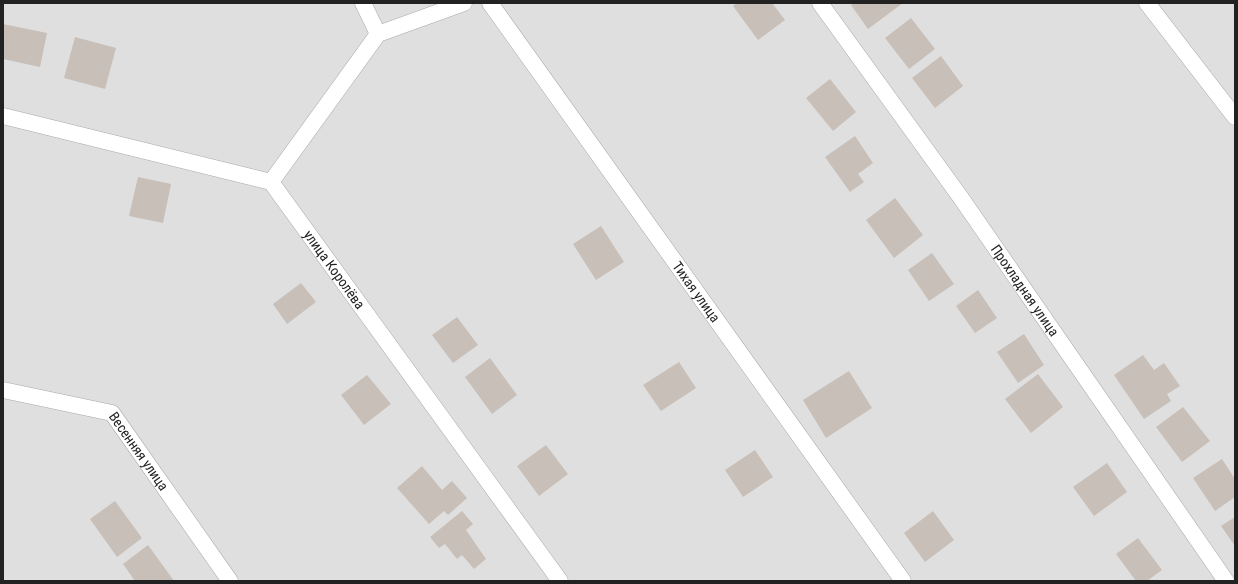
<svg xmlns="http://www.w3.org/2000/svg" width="1238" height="584" font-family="'Roboto Condensed',sans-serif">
  <rect width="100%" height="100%" fill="#f2efe9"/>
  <path fill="#e0dfdf" d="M3,3H1235V581H3Z"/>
  <path fill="#c7bfb8" d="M737,3H772L785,20L758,40L733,6Z
    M854,3H903L868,29L851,5Z
    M911,18L935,49L909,69L885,38Z
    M3,24L47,33L40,67L3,59Z
    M75,37L116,48L105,89L64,78Z
    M941,56L963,86L935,108L912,78Z
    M830,79L856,112L833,131L806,98Z
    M855,136L873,163L858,174L864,182L850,192L825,157Z
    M138,177L171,184L163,223L129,216Z
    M895,198L923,235L894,258L866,220Z
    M601,226L624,262L596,280L573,244Z
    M932,253L954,284L929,301L908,270Z
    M301,283L316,302L287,324L273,304Z
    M978,290L997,318L975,333L956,306Z
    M457,317L478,345L453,363L432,335Z
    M1024,334L1044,365L1018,383L997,352Z
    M1143,355L1154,370L1164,363L1180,386L1167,394L1171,401L1144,419L1114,375Z
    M490,358L517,395L492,414L465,377Z
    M679,362L696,388L661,411L643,385Z
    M849,371L872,408L826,438L803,400Z
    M1038,374L1063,407L1031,433L1005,399Z
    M367,375L391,404L364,425L341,395Z
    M1183,407L1210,441L1182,462L1156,427Z
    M546,445L568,474L539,496L517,466Z
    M755,450L773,477L743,497L725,470Z
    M1222,459L1235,479V497L1215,511L1193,478Z
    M1107,463L1127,492L1094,516L1073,487Z
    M422,466L442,490L452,481L467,498L448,515L444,511L429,524L397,488Z
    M115,501L142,538L117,557L90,519Z
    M462,511L473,524L466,530L486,559L474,569L462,555L457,559L445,544L439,548L430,537Z
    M933,511L954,540L925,562L904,533Z
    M1235,517V546L1221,526Z
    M1138,538L1162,570L1147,581H1136L1116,554Z
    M148,545L174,581H135L123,564Z"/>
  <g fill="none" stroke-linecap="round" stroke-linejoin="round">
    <g stroke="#a9a9a9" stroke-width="17">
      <g id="minor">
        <path d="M363,3L378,34"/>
        <path id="s1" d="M490,3L903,581"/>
        <path id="s2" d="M820,3L961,198L1226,581"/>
        <path d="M1147,3L1235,117"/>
        <path id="s3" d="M3,116L271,182L560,581"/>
        <path d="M271,182L378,34L464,3"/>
        <path id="s4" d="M3,390L112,413L230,581"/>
      </g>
    </g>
    <use href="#minor" stroke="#fff" stroke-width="16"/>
  </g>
  <g text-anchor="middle" stroke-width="3.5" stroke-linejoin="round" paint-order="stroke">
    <g font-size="14" fill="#222" stroke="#fff">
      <text dy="5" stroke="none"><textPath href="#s3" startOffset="384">улица Королёва</textPath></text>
      <text dy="5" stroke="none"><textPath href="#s2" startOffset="353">Прохладная улица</textPath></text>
      <text dy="5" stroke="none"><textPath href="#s1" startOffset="355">Тихая улица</textPath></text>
      <text dy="5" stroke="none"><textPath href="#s4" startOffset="158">Весенняя улица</textPath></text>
    </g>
  </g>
  <rect width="1238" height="584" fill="none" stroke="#222222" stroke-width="8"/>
</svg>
